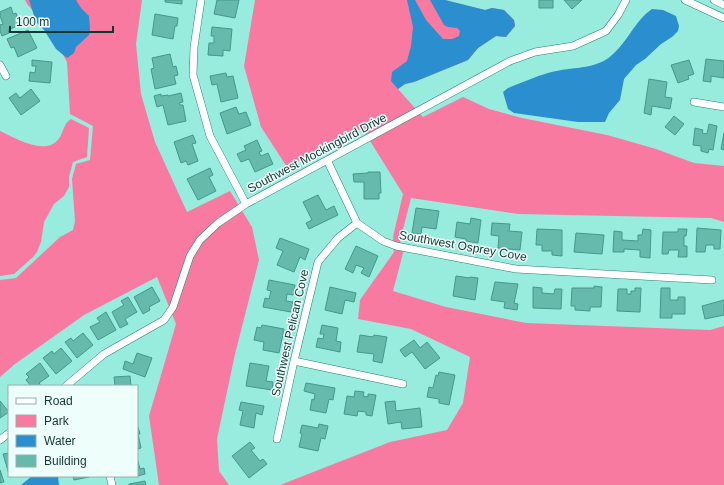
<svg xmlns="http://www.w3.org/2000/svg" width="724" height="485" font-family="Arial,sans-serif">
  <rect width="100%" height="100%" fill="#97ecde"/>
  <path fill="#f87aa0" d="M25,0H142L136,44L141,94L155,142L187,212L230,191L252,227L259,260L235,354L217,439L219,471L229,485H159L149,416L176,324L157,277L84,315L15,364L0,377V280L16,278L60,237L73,230L75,221L72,179L76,164L90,160L93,126L70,114L67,62L49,29L27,4Z
    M255,0H445L485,10L492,8L504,10L514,20L515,26L506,37L496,36L478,48L468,60L414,82L405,84L398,89L423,117L463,97L489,109L522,118L607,135L656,149L694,163L724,166V222L711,218L518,214L411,198L400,241L403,253L393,291L446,307L526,323L710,330L724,326V485H280L390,442L447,430L463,403L470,357L411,329L358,319L360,300L394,252L393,237L403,194L362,128L287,167L261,127L244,66Z
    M71,119L89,128L87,157L73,162L69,177V187L64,196L54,204L44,222L41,242L37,252L33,257L14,274L0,276V131C16,138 47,158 60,137C64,130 64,123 71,119Z"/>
  <path fill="#2b8ece" d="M29,0H76L81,8L89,16L90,29L89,35L76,47L74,53L67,58L56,49L44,30L36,22Z
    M407,0H415L426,20L443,39H452L459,36L460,31L457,28L448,27L444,25L430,0H445L485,10L492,8L504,10L514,20L515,26L506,37L496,36L478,48L468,60L414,82L405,84L398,89L391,81L392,72L407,61L411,46L413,27Z
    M652,9L663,10L676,16L679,26L678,31L672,37L661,44L645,59L636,65L624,79L620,100L609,113L605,122H578L514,113L508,109L503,92L508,88C521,83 534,77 548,73C567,67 590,70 607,59C626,46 634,21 652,9Z
    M32,476H58L59,485H21Z"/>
  <path fill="#65baac" stroke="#42988b" d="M165,0H182V4L165,2Z
    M217,0H239L235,18L214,14Z
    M539,0H553V8H539Z
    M564,0H582L572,9Z
    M11,7L13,14L16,13L18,19L21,18L24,23L8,30L9,33L2,36L0,31V25L3,24L0,16V12Z
    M155,14L178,18L177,26H175L173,39L152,35Z
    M212,27L232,29L230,51L223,50V56L208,55L209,43H214V36H211Z
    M28,30L37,48L18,57L14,47L11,48L7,39Z
    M170,54L173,67L176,66L178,75L174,76L176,84L155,89L151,69L154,68L152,58Z
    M706,59L724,61V78L711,76V82L703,81Z
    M32,60L52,62L50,83L29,81L30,72L35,73L36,66H32Z
    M689,60L694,74L688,76L689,79L678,83L671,65Z
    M226,73L227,77L233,76L238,98L221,102L217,84L212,85L210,76Z
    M649,79L667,82L665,97L672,98L670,109L652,106L651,115L644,113Z
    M31,89L40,101L21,115L9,98L16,93L20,98Z
    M181,93L183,102L179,103L180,105H183L186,121L168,125L163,105L157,107L154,96L161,94V96L168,95V96Z
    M236,107L239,114L246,112L251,125L227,134L220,113Z
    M674,116L684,124L675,135L665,127Z
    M709,124L717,126L713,150L709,149L708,153L701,151V146L693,145L695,128L703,130L702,133L707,134Z
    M724,133V150L721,149Z
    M193,135L196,143L192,144L198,161L188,165L186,161L181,163L174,142Z
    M257,140L262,151L259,152L261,156L268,153L273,164L255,172L249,159L241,162L237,154L246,150L244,146Z
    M210,168L213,175L209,177L216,191L198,200L187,179Z
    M368,172H380L381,193H379V199H364V182H354L353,174L368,173Z
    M318,195L326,210L334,206L338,215L309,229L306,223L312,220L303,202Z
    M416,208L439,211L436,229L422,227L421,234L412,233Z
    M471,218L481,220L478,243L466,241V239L455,237L457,222L470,224Z
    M492,223L510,224L509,231L522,232L520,250L498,248L499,236L491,235Z
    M697,228L721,230L720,249H714V245H706L705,252H696Z
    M537,229L562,230V256L552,255V251H542V245H536Z
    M643,229L651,230L650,258L640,257V250L624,249V252H613L614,231L622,232V240L638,241V235H642Z
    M678,229H687L686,236H684V246H687V257H678L679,250H669L668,254H662L663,232H678Z
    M576,233L604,235L602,254L574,252Z
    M280,238L309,249L305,260L300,257L294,272L277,265L283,251L276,248Z
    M356,246L378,256L369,277L361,273L364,268L356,265L353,273L345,269Z
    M456,276L470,278V277L478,278L475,300L453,296Z
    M269,280L295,285L293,295L287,294L286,301L293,302L291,312L263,307L265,298L269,299L271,291L267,290Z
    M495,282L518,284L514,303L518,304L517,310L504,308L505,302L491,300Z
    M594,286L602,287L601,307H590V311L575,310V306H571L572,288H594Z
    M152,287L160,301L149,307L150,310L143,314L134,297Z
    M330,287L356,293L354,302L345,300L342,314L325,310Z
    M533,287L542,288V293L554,294L555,289H562L561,309L533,308Z
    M635,288H641L640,312L617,311L618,289H627V294H631V291H635Z
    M661,288H670V300H678V297H685V314H672V318H660Z
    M128,297L137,312L125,319L128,324L120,328L112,312L124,305L121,301Z
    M724,300V315L705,319L702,306Z
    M106,312L116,330L98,340L90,327L100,322L97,318Z
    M262,325L284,329L279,353L263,350L264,342L254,340L257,327L261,328Z
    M322,325L338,328L336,341L341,342L340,352L316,347L318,338L323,339L324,334H320Z
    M83,333L93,345L77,358L65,342L71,338L73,341Z
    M360,335L373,337L374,335L387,337L382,363L373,361L374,354L357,352Z
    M414,340L420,348L427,342L440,358L425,369L412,352L405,357L400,350Z
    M61,348L72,361L56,374L43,358L52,351L54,354Z
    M137,353L152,358L145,377L123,369L125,361L133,364Z
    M40,363L49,376L39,383L41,386H31L26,380L29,377L26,374Z
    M250,363L269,366L266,381L273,382L272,390L246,386Z
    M439,372L455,375L449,405L439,403V399L427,397L429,387L433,388L436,375L438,376Z
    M130,376L131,386H115L114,377Z
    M306,383L335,388L333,400L329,399L326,413L310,410L312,399L314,400L315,394L304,391Z
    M355,391L364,392L363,396L368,397V394L376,395L372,416L366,415V412L358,411L357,416L344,414L347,396L354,397Z
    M0,401L9,412L0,418Z
    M395,401L396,411L420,408L422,427L402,429L401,422L388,424L385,402Z
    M241,402L264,406L262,415L256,413L254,428L240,425L243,411L239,410Z
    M319,424L328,426L325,439L321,438L318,451L299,447L302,434L300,433L302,425L318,428Z
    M138,427L140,434H138L141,448L137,449V428Z
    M250,442L255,448L251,450L260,461L263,459L267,464L249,478L232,456Z
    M9,453V474L3,454Z
    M137,458L140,469L144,468L145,474L137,476Z
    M0,470L4,482L0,483Z
    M73,476H89V477L74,480Z
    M145,481L146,485H129V484Z"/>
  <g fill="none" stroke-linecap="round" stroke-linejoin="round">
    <g stroke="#278175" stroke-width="8">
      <path id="minor" d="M201,0L194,47L193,75L210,136L246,204
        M685,0L724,18
        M714,0L724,5
        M0,65L6,76
        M694,102L724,107
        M327,160L357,223L383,241L396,246L516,269L712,280
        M294,361L403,384
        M66,386L104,354L164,320L173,307L190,256L200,240L218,223L246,204L510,61L535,52L573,46L606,31L618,15L626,0
        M277,439L294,361L318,262L338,238L357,223
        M0,440L9,433
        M110,476L112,485"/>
    </g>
    <use href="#minor" stroke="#fff" stroke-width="7"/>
  </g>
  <g text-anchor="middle" stroke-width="3" stroke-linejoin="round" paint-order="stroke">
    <g font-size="12" fill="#123631" stroke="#eefefb">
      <text transform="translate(317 153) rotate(-28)" y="4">Southwest Mockingbird Drive</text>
      <text transform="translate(463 246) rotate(10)" y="4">Southwest Osprey Cove</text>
      <text transform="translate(290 333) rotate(-77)" y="4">Southwest Pelican Cove</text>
    </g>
  </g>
  <rect x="8" y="385" width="130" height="92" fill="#eefefb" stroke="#96aeaa"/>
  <rect x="16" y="398" width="20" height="6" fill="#ffffff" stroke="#96aeaa"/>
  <text x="44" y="405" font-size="12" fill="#123631">Road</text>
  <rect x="16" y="415" width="20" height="12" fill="#f87aa0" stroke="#96aeaa"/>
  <text x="44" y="425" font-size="12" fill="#123631">Park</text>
  <rect x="16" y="435" width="20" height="12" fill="#2b8ece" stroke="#96aeaa"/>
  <text x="44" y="445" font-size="12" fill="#123631">Water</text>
  <rect x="16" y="455" width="20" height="12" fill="#65baac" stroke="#96aeaa"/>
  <text x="44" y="465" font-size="12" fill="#123631">Building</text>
  <path d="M10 26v6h103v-6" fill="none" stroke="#123631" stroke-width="2"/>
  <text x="16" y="26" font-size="12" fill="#123631" stroke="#eefefb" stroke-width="3" paint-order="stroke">100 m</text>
</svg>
